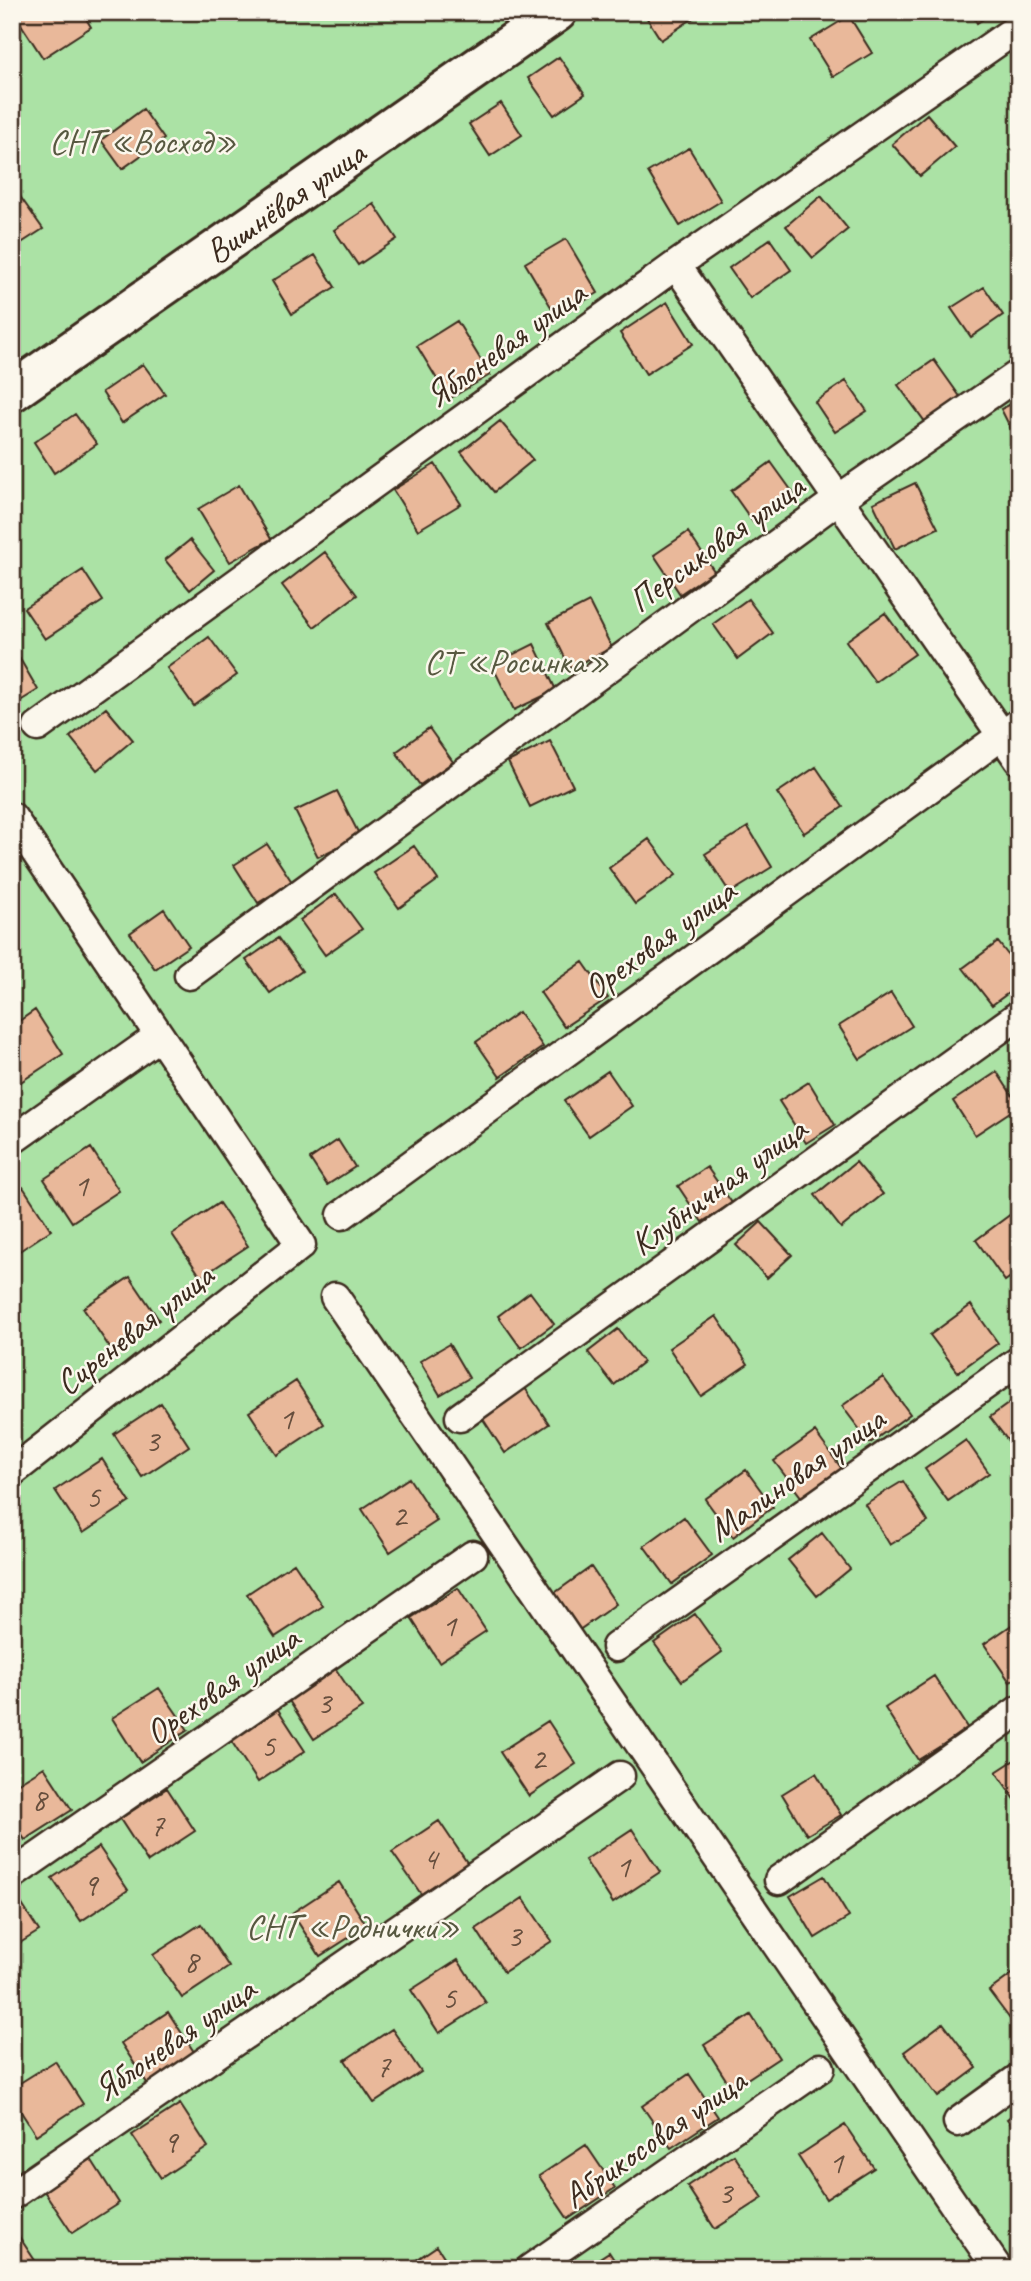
<svg xmlns="http://www.w3.org/2000/svg" width="1031" height="2281" font-family="Caveat,sans-serif">
  <rect width="100%" height="100%" fill="#fbf7ec"/>
  <filter id="ink" filterUnits="userSpaceOnUse"><feTurbulence type="fractalNoise" baseFrequency=".0143" numOctaves="2"/><feDisplacementMap in="SourceGraphic" scale="14" xChannelSelector="R" yChannelSelector="G"/><feConvolveMatrix kernelMatrix="1 2 1 2 8 2 1 2 1" color-interpolation-filters="sRGB"/></filter>
  <g filter="url(#ink)">
    <path fill="#abe2a5" stroke="#738662" stroke-width="2" d="M12,12H1019V2269H12Z"/>
    <path fill="#e9b89a" stroke="#3b2a1e" stroke-width="2" d="M13,12H82L91,27L43,58Z
      M643,12H702L661,40Z
      M971,12H994L977,23Z
      M849,16L872,53L833,77L810,40Z
      M559,57L585,94L554,115L528,78Z
      M501,103L522,135L490,156L469,124Z
      M143,109L164,139L122,169L101,140Z
      M927,114L955,147L920,176L892,144Z
      M689,148L721,201L680,226L648,172Z
      M19,195L43,229L12,249V199Z
      M821,196L848,229L813,258L786,226Z
      M374,204L397,239L358,265L334,230Z
      M566,239L598,293L557,317L525,263Z
      M770,239L791,270L750,298L729,268Z
      M315,255L335,287L292,314L272,281Z
      M984,287L1003,315L971,337L951,308Z
      M667,302L693,344L646,374L620,333Z
      M457,321L490,375L449,399L417,346Z
      M934,360L961,398L926,423L898,385Z
      M143,364L165,394L122,423L102,392Z
      M846,381L867,411L835,432L815,402Z
      M1019,400V445L1001,409Z
      M75,414L97,444L54,473L34,442Z
      M500,421L533,460L494,492L461,452Z
      M771,462L794,494L753,522L731,491Z
      M435,464L461,504L418,530L393,490Z
      M915,483L938,528L895,549L873,503Z
      M239,485L271,539L230,562L198,509Z
      M688,532L714,571L680,594L654,555Z
      M190,540L214,570L190,590L165,560Z
      M325,552L357,595L314,627L282,585Z
      M83,570L103,601L45,639L24,608Z
      M748,599L773,633L738,659L713,624Z
      M589,602L612,648L570,668L548,623Z
      M885,613L915,654L875,682L846,641Z
      M209,637L237,675L194,706L167,668Z
      M534,644L556,690L514,710L492,665Z
      M20,659L38,690L12,706V663Z
      M106,708L133,740L97,770L70,737Z
      M429,728L453,762L420,785L396,752Z
      M550,741L573,786L530,807L508,762Z
      M816,767L843,807L804,833L777,793Z
      M337,791L360,836L318,857L295,811Z
      M748,827L772,867L730,893L705,854Z
      M649,839L676,875L635,904L609,868Z
      M267,844L292,882L258,903L234,865Z
      M414,846L438,880L399,908L374,873Z
      M336,894L362,929L325,955L300,920Z
      M164,909L189,946L155,969L130,933Z
      M278,938L302,971L270,993L246,960Z
      M998,942L1019,969V985L992,1005L963,968Z
      M583,962L608,998L564,1027L540,992Z
      M891,993L912,1026L860,1059L839,1026Z
      M35,1010L63,1054L16,1085L12,1079V1026Z
      M519,1012L543,1047L500,1077L476,1042Z
      M608,1071L632,1106L589,1136L564,1101Z
      M997,1072L1019,1106L975,1135L953,1101Z
      M809,1082L835,1125L806,1143L779,1101Z
      M338,1140L355,1167L327,1185L310,1159Z
      M91,1148L119,1191L72,1222L44,1179Z
      M856,1162L883,1194L841,1228L815,1195Z
      M707,1167L732,1203L702,1222L678,1186Z
      M23,1187L51,1230L12,1256V1194Z
      M219,1203L248,1246L201,1277L172,1234Z
      M1019,1208V1271L1005,1281L976,1240Z
      M761,1222L792,1255L767,1278L736,1245Z
      M130,1277L159,1320L112,1351L83,1308Z
      M530,1292L554,1324L521,1348L498,1316Z
      M971,1305L998,1343L958,1372L930,1335Z
      M716,1316L748,1364L701,1396L669,1348Z
      M618,1329L643,1362L614,1385L588,1352Z
      M449,1344L469,1378L440,1395L420,1361Z
      M883,1377L910,1414L870,1443L842,1406Z
      M296,1381L324,1424L277,1455L249,1412Z
      M525,1388L549,1424L505,1453L481,1416Z
      M1019,1396V1454H1018L990,1417Z
      M161,1403L189,1446L142,1477L114,1434Z
      M815,1432L842,1469L802,1498L774,1461Z
      M966,1440L989,1473L948,1501L925,1469Z
      M102,1459L130,1502L83,1533L55,1490Z
      M746,1470L773,1507L733,1537L705,1499Z
      M409,1478L437,1521L390,1552L362,1509Z
      M903,1481L928,1522L890,1545L865,1504Z
      M684,1517L712,1555L672,1584L644,1546Z
      M822,1533L850,1569L817,1596L788,1560Z
      M294,1563L323,1606L275,1637L247,1594Z
      M591,1567L616,1604L575,1633L549,1597Z
      M458,1588L486,1631L439,1662L411,1618Z
      M695,1614L722,1652L682,1681L654,1643Z
      M1019,1620V1676L1010,1682L984,1644Z
      M333,1665L362,1708L314,1739L286,1696Z
      M934,1676L968,1729L918,1760L885,1708Z
      M159,1688L188,1730L140,1762L112,1718Z
      M277,1708L305,1751L258,1782L230,1739Z
      M548,1721L576,1764L529,1796L500,1752Z
      M1019,1757V1805L996,1772Z
      M44,1767L72,1810L25,1840L12,1820V1787Z
      M816,1773L841,1815L807,1835L782,1794Z
      M167,1788L195,1831L148,1862L120,1819Z
      M439,1821L468,1864L421,1894L392,1852Z
      M632,1829L660,1872L613,1903L585,1860Z
      M99,1847L128,1890L81,1921L52,1878Z
      M824,1876L849,1917L815,1938L790,1896Z
      M339,1882L367,1926L320,1956L292,1913Z
      M12,1889L39,1931L12,1948Z
      M523,1898L552,1941L504,1972L476,1929Z
      M201,1924L229,1967L182,1998L153,1955Z
      M458,1960L486,2003L439,2033L411,1990Z
      M1019,1969V2031L989,1991Z
      M168,2012L196,2055L149,2086L121,2043Z
      M751,2015L779,2058L732,2089L704,2045Z
      M943,2023L977,2068L938,2097L904,2052Z
      M392,2029L421,2072L374,2103L345,2060Z
      M55,2061L83,2104L36,2135L12,2098V2088Z
      M689,2074L718,2117L671,2148L642,2106Z
      M180,2104L208,2147L161,2178L132,2135Z
      M1019,2110V2135L1007,2119Z
      M845,2125L874,2168L826,2199L798,2156Z
      M586,2145L615,2188L568,2219L539,2176Z
      M734,2155L763,2198L715,2229L687,2186Z
      M91,2159L119,2203L72,2233L44,2191Z
      M12,2226L36,2262L26,2269H12Z
      M437,2246L452,2269H403Z
      M609,2252L620,2269H583Z"/>
    <g fill="none" stroke-linecap="round" stroke-linejoin="round">
      <g stroke="#3b2a1e" stroke-width="33">
        <path id="street" d="M676,265L1019,760
          M38,727L676,265L1019,27
          M12,817L301,1245L12,1472
          M189,975L840,498L1019,374
          M12,1140L159,1036
          M342,1215L1019,723
          M335,1297L998,2269
          M460,1417L1019,1015
          M616,1647L1019,1361
          M12,1875L473,1555
          M779,1880L1019,1710
          M958,2122L1019,2078
          M12,2195L620,1776
          M530,2269L820,2068"/>
      </g>
      <g stroke="#3b2a1e" stroke-width="44">
        <path id="secondary" d="M12,392L557,12"/>
      </g>
      <use href="#street" stroke="#fbf7ec" stroke-width="28"/>
      <use href="#secondary" stroke="#fbf7ec" stroke-width="38"/>
    </g>
  </g>
  <g text-anchor="middle" stroke-width="5" stroke-linejoin="round" paint-order="stroke">
    <g font-size="32" fill="#664e3d">
      <text x="81" y="1196">1</text>
      <text x="286" y="1429">1</text>
      <text x="152" y="1451">3</text>
      <text x="93" y="1507">5</text>
      <text x="399" y="1526">2</text>
      <text x="449" y="1636">1</text>
      <text x="324" y="1713">3</text>
      <text x="268" y="1756">5</text>
      <text x="538" y="1769">2</text>
      <text x="39" y="1810">8</text>
      <text x="157" y="1836">7</text>
      <text x="430" y="1869">4</text>
      <text x="623" y="1877">1</text>
      <text x="90" y="1895">9</text>
      <text x="514" y="1946">3</text>
      <text x="191" y="1972">8</text>
      <text x="449" y="2008">5</text>
      <text x="383" y="2077">7</text>
      <text x="170" y="2152">9</text>
      <text x="836" y="2173">1</text>
      <text x="725" y="2203">3</text>
    </g>
    <g font-size="35" fill="#575840" stroke="#fbf7ec">
      <text x="143" y="153">СНТ «Восход»</text>
      <text x="517" y="673">СТ «Росинка»</text>
      <text x="353" y="1938">СНТ «Роднички»</text>
    </g>
    <g font-size="35" fill="#3b2a1e" stroke="#fbf7ec">
      <text transform="translate(285 202) rotate(-35)" y="12">Вишнёвая улица</text>
      <text transform="translate(505 344) rotate(-36)" y="12">Яблоневая улица</text>
      <text transform="translate(716 543) rotate(-36)" y="12">Персиковая улица</text>
      <text transform="translate(659 939) rotate(-36)" y="12">Ореховая улица</text>
      <text transform="translate(718 1186) rotate(-36)" y="12">Клубничная улица</text>
      <text transform="translate(134 1329) rotate(-38)" y="12">Сиреневая улица</text>
      <text transform="translate(796 1474) rotate(-35)" y="12">Малиновая улица</text>
      <text transform="translate(222 1685) rotate(-35)" y="12">Ореховая улица</text>
      <text transform="translate(174 2039) rotate(-35)" y="12">Яблоневая улица</text>
      <text transform="translate(654 2138) rotate(-35)" y="12">Абрикосовая улица</text>
    </g>
  </g>
  <rect width="1031" height="2281" fill="none" stroke="#fbf7ec" stroke-width="42"/>
  <rect x="21" y="21" width="989" height="2239" fill="none" stroke="#3b2a1e" stroke-width="2.5" filter="url(#ink)"/>
</svg>
